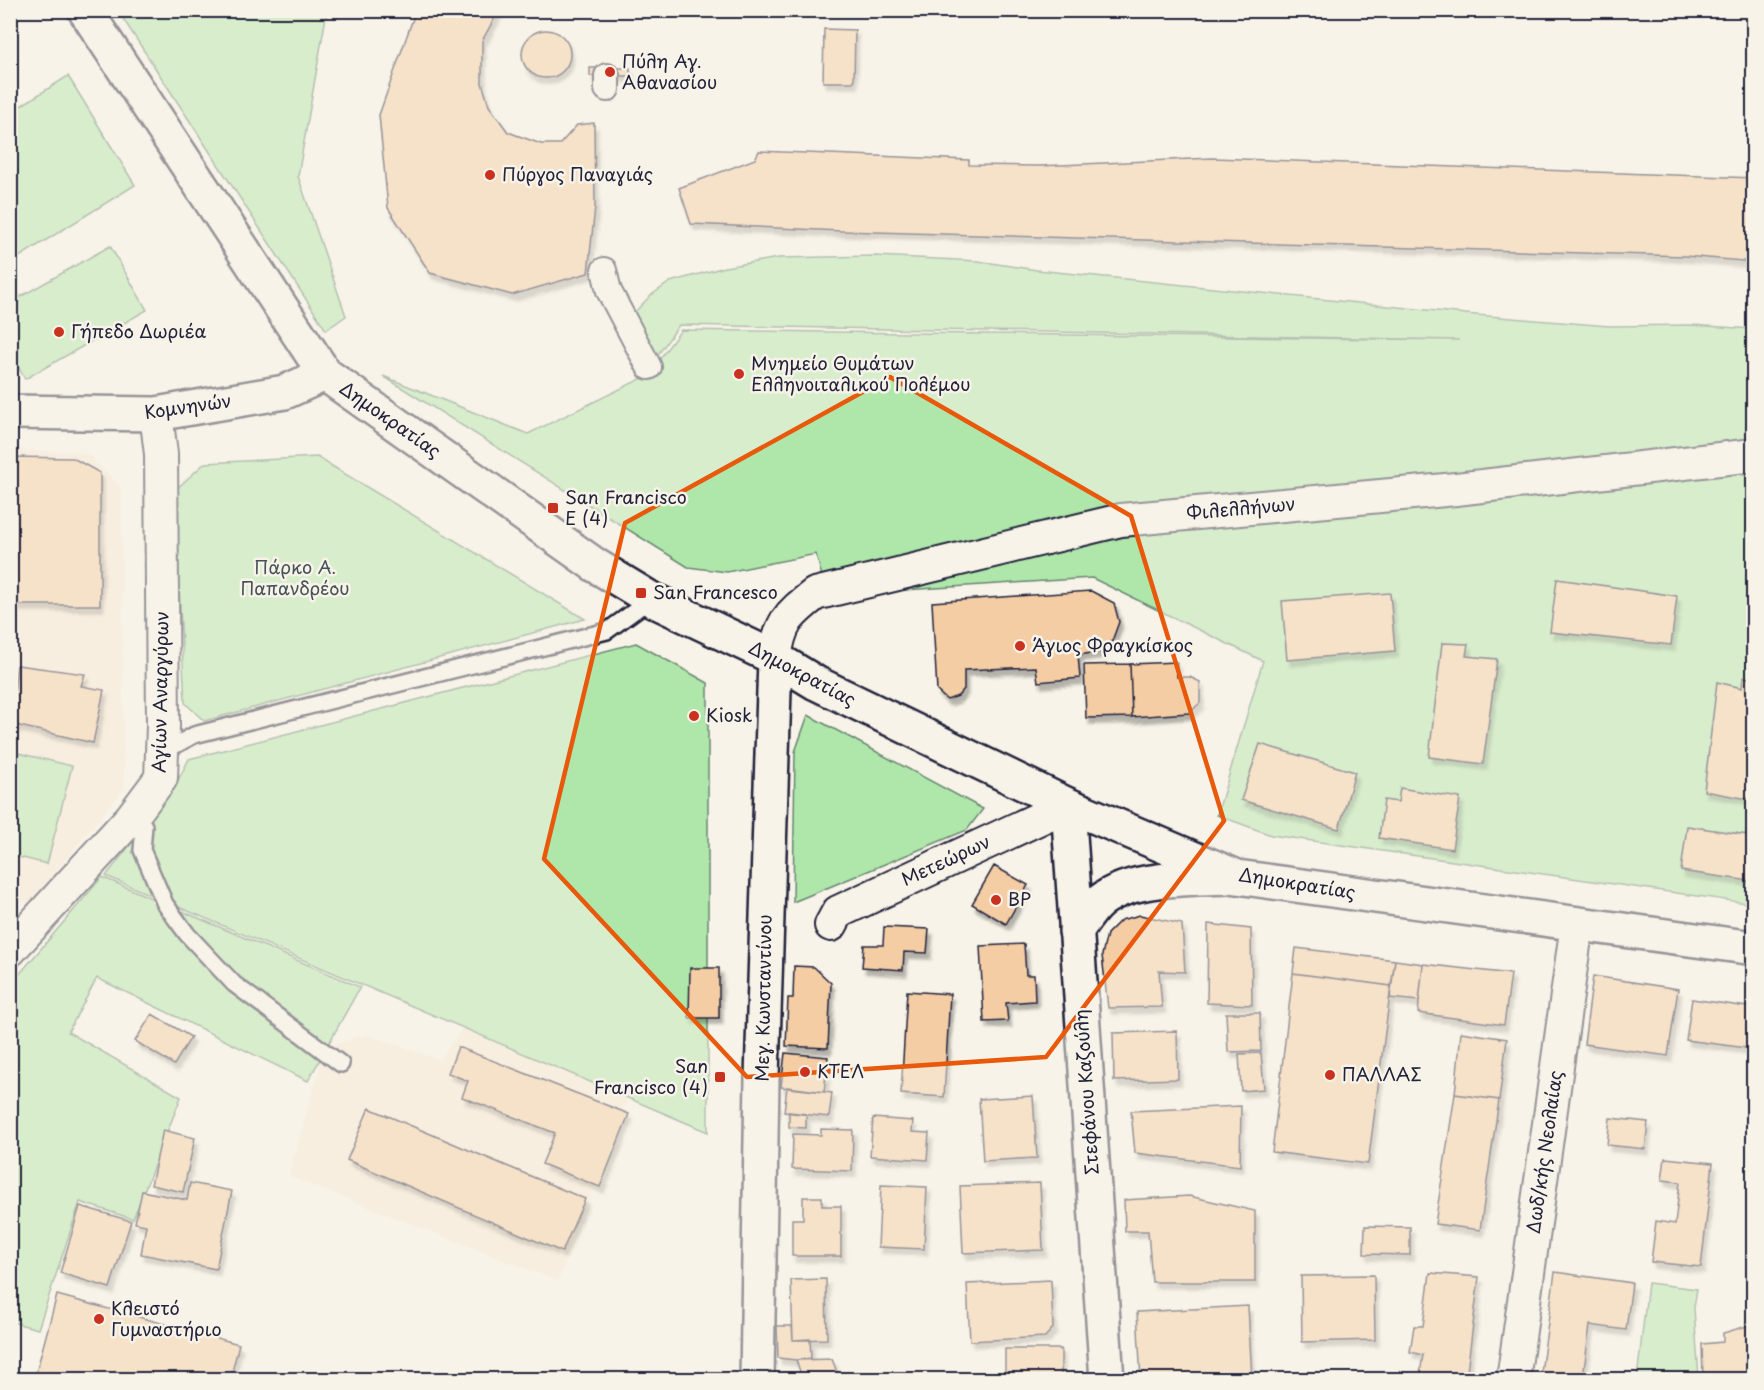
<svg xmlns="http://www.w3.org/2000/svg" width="1764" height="1390" font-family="'Playpen Sans',sans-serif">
  <defs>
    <filter id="shadow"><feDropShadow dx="3.5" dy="6" stdDeviation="1.5" flood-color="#0004"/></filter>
  </defs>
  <rect width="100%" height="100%" fill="#f7f3e8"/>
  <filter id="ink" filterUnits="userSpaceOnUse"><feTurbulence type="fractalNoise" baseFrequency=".0167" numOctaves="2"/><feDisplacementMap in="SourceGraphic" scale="12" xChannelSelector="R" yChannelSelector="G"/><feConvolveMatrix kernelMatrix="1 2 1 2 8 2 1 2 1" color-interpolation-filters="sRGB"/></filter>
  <g filter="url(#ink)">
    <path fill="#f6e8d4" d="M11,450L87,453L121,487L124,789L30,902L11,901Z
      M464,1026L629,1094L558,1281L289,1176L326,1046L369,1035L440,1060Z"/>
    <path fill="#afe7aa" stroke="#688472" stroke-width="1.5" d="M118,11H327L298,176L346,316L326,330Z
      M68,76L135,185L11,262V112Z
      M110,246L147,310L25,379L11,354V302Z
      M875,256L978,261L1037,270L1476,315L1609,326L1691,325L1753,329V904L1271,835L1217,815L1263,661L1092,578L827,595L816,554L727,572L688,567L383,376L528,434L647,376L681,330L1459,340L679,325L657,356L632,315L650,296L670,282L725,267L779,258Z
      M317,457L585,619L204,721L185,703L174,491L205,463Z
      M636,643L708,683V1132L106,876L174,788L189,759Z
      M808,715L983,809L967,830L793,902L795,752Z
      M10,751L72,766L47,864L11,855Z
      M102,877L360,987L308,1081L97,978L68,1032L181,1097L133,1219L80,1202L38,1329L11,1322V984Z
      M1648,1283L1697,1289L1694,1308L1699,1379H1637Z"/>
    <path fill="#f4cda4" stroke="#22223b" stroke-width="1.5" filter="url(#shadow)" d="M416,10H499L482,41V83L489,106L508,132L541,144H560L577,125L594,123L595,207L588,273L512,295L430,273L388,208L379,115Z
      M824,29L855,30L854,82H823Z
      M522 54a24 24 0 1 1 48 0a24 24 0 1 1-48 0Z
      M590,68H630V76H590Z
      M759,151L969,160V165L1039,166L1213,158L1754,178V262L1685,256L841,231L691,224L679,188L755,159Z
      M10,457L73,458L100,473V605H10Z
      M1557,579L1677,596L1671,645L1550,632Z
      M1091,591L1114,603L1119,622L1112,641L1100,652L1078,655L1080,678L1038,682L1036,667L964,670V689L958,696L947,700L937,691L932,602Z
      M1390,593L1395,651L1287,660L1282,601Z
      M1442,643L1468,644L1466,656L1497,659L1483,764L1429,757Z
      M1177,662V677H1190L1200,682V703L1189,713L1132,717L1130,664Z
      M1130,664L1132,717L1086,718L1084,665Z
      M17,665L85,674L81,686L104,690L93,743L11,724Z
      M1743,677L1754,679V800L1704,791L1717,682L1742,688Z
      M1260,744L1355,772L1339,829L1241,800Z
      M1400,788L1460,798L1452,849L1379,838L1384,800L1398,802Z
      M1687,826L1754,836L1750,881L1681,871Z
      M994,866L1028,885L1006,924L972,904Z
      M1140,915L1182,924L1185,972L1159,971L1162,1007L1108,1008L1102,955L1107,934L1121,920Z
      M1208,924L1251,929L1252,1005L1207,1003Z
      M884,927L929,929L927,953L904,952L903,970L862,967L864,945H883Z
      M1024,944L1026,975H1034L1035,1001L1006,1003L1008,1021L984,1022L980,946Z
      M1296,948L1395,960L1391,986L1293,973Z
      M1395,960L1423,964L1419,1001L1390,998Z
      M1423,964L1511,974L1504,1025L1418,1013Z
      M794,966L814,967L831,983L828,1048L786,1046L788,998H793Z
      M690,968H719V1018H689Z
      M1293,973L1391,986L1368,1164L1272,1152Z
      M1593,976L1678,989L1668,1056L1584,1044Z
      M907,991L950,994L944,1097L901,1094Z
      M1692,999L1754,1008V1049L1686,1040Z
      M1226,1013H1260L1261,1051L1228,1052Z
      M152,1014L191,1037L174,1065L135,1041Z
      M1177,1031L1178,1079L1114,1081L1113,1033Z
      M1461,1032L1507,1039L1499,1100L1455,1094Z
      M458,1047L629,1114L600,1187L542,1164L555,1133L462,1097L468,1081L448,1073Z
      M785,1053L828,1057L824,1092L781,1087Z
      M1261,1053L1264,1089L1241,1091L1239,1054Z
      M787,1087L832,1093L829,1117L784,1112Z
      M1455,1094L1499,1100L1480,1230L1435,1224Z
      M1033,1096L1037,1158L983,1161L979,1099Z
      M1241,1106L1240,1166L1135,1153L1131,1111Z
      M369,1108L585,1199L562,1252L347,1160Z
      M789,1112L806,1114V1128L789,1127Z
      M873,1118L913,1121L912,1132L929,1133L927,1160L870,1156Z
      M1610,1118L1648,1122L1645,1149L1607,1145Z
      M821,1129L853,1130L852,1171L792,1169L793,1134L821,1135Z
      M163,1130L195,1138L183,1192L151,1185Z
      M1665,1158L1713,1163L1701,1267L1651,1262L1656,1221L1675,1224L1680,1182L1662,1180Z
      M190,1183L232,1191L216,1269L141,1254L146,1225L135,1223L142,1191L187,1200Z
      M1040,1183L1043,1250L963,1253L960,1186Z
      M881,1185L927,1187L924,1249L878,1247Z
      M1189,1196L1255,1211V1282H1152L1148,1231H1125L1124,1200Z
      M803,1197H822V1206H841V1256H792V1219H803Z
      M80,1206L131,1221L110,1288L60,1273Z
      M1365,1226L1410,1227V1255L1364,1254Z
      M1555,1272L1632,1283L1626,1330L1590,1325L1583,1377L1598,1380H1540Z
      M1430,1273L1479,1277L1466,1380H1419L1423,1355L1410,1352L1414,1326H1423Z
      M1374,1275L1375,1340L1302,1342L1301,1276Z
      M826,1279L827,1339L793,1340L791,1280Z
      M1051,1280L1053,1328L1045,1337L970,1341L967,1284Z
      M57,1295L239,1344L230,1380H34Z
      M1248,1306L1252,1380H1141L1137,1312Z
      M1754,1324V1380H1703L1702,1344L1723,1342V1333Z
      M777,1326H792L793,1340L810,1339L811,1358L796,1360L778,1358Z
      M1005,1349H1061V1380H1005Z
      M832,1359L840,1380H803L796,1360Z"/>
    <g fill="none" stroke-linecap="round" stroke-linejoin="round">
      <g stroke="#22223b" stroke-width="20">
        <path id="service" d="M163,752L194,735L607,631L651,599
          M131,818L144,826L142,850L165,904L187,934L234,984L341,1064"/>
      </g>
      <g stroke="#22223b" stroke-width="28">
        <path id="pedestrian" d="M607,76V89
          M604,270L609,291L649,367"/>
      </g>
      <g stroke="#22223b" stroke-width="36">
        <path id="minor" d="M775,658C780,623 787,616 815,594L1121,520L1456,489L1754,455
          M831,925L838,912L1068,805
          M10,950L131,818L161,778L163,726L161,454L156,414
          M1513,1380L1577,924"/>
      </g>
      <g stroke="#22223b" stroke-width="38">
        <path id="tertiary" d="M10,412L156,414L285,392L325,374
          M1068,805L1237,877L1754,948
          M1076,931C1083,922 1089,912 1096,905C1125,876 1190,879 1227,877"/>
      </g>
      <g stroke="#22223b" stroke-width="38">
        <path id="primary" d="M85,10L325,374L595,565L651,599L775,658L816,683L1068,805L1107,1380
          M757,1380L762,1078L775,658"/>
      </g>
      <use href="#service" stroke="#f7f3e8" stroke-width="15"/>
      <use href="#pedestrian" stroke="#f7f3e8" stroke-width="24"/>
      <use href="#minor" stroke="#f7f3e8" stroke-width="32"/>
      <use href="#tertiary" stroke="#f7f3e8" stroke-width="33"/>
      <use href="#primary" stroke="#f7f3e8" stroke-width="33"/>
    </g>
  </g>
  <path d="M0 0H1764V1390H0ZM890,377L1131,516L1224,821L1046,1057L747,1077L544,859L625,523Z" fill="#f7f3e8" fill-opacity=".55" fill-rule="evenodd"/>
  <path fill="none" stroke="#e8590c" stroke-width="4.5" stroke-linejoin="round" d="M890,377L1131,516L1224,821L1046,1057L747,1077L544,859L625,523Z"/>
  <g fill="#c8321e" stroke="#f7f3e8" stroke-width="2">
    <circle cx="610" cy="72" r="6"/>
    <circle cx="490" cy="175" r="6"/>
    <circle cx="59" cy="332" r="6"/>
    <circle cx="739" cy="374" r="6"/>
    <rect x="547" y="502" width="12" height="12" rx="3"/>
    <rect x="635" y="587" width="12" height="12" rx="3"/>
    <circle cx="1020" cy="646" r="6"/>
    <circle cx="694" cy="716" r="6"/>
    <circle cx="996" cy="900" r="6"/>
    <circle cx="805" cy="1072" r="6"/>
    <circle cx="1330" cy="1075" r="6"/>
    <rect x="714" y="1071" width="12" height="12" rx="3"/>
    <circle cx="99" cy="1319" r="6"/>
  </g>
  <g text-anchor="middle" stroke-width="5" stroke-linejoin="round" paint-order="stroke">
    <g font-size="18" fill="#22223b" stroke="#f7f3e8" text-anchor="start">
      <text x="622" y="68">Πύλη Αγ.<tspan x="622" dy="21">Αθανασίου</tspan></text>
      <text x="502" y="181">Πύργος Παναγιάς</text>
      <text x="71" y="338">Γήπεδο Δωριέα</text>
      <text x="751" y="370">Μνημείο Θυμάτων<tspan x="751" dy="21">Ελληνοιταλικού Πολέμου</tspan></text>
      <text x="565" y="504">San Francisco<tspan x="565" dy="21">E (4)</tspan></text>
      <text x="653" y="599">San Francesco</text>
      <text x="1032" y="652">Άγιος Φραγκίσκος</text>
      <text x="706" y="722">Kiosk</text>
      <text x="1008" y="906">BP</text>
      <text x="708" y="1073" text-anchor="end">San<tspan x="708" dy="21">Francisco (4)</tspan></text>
      <text x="817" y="1078">ΚΤΕΛ</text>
      <text x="1342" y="1081">ΠΑΛΛΑΣ</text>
      <text x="111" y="1315">Κλειστό<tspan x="111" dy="21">Γυμναστήριο</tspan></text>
    </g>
    <g font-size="18" fill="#22223b" stroke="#f7f3e8">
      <text transform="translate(188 407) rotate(-8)" y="6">Κομνηνών</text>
      <text transform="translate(390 420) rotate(35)" y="6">Δημοκρατίας</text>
      <text transform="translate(1241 509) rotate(-5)" y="6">Φιλελλήνων</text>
      <text transform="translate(802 674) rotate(28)" y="6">Δημοκρατίας</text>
      <text transform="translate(161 692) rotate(-89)" y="6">Αγίων Αναργύρων</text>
      <text transform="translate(946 861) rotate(-25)" y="6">Μετεώρων</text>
      <text transform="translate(1297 884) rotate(9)" y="6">Δημοκρατίας</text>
      <text transform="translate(764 998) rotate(-89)" y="6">Μεγ. Κωνσταντίνου</text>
      <text transform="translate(1087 1092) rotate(-94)" y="6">Στεφάνου Καζούλη</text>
      <text transform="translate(1545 1152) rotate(-82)" y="6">Δωδ/κής Νεολαίας</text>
    </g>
    <g font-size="18" fill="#455357" stroke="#f7f3e8">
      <text x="295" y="574">Πάρκο Α.<tspan x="295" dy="21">Παπανδρέου</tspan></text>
    </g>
  </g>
  <rect width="1764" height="1390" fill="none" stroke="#f7f3e8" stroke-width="36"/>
  <rect x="18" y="18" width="1728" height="1354" fill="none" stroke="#22223b" stroke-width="2" filter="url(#ink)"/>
</svg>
